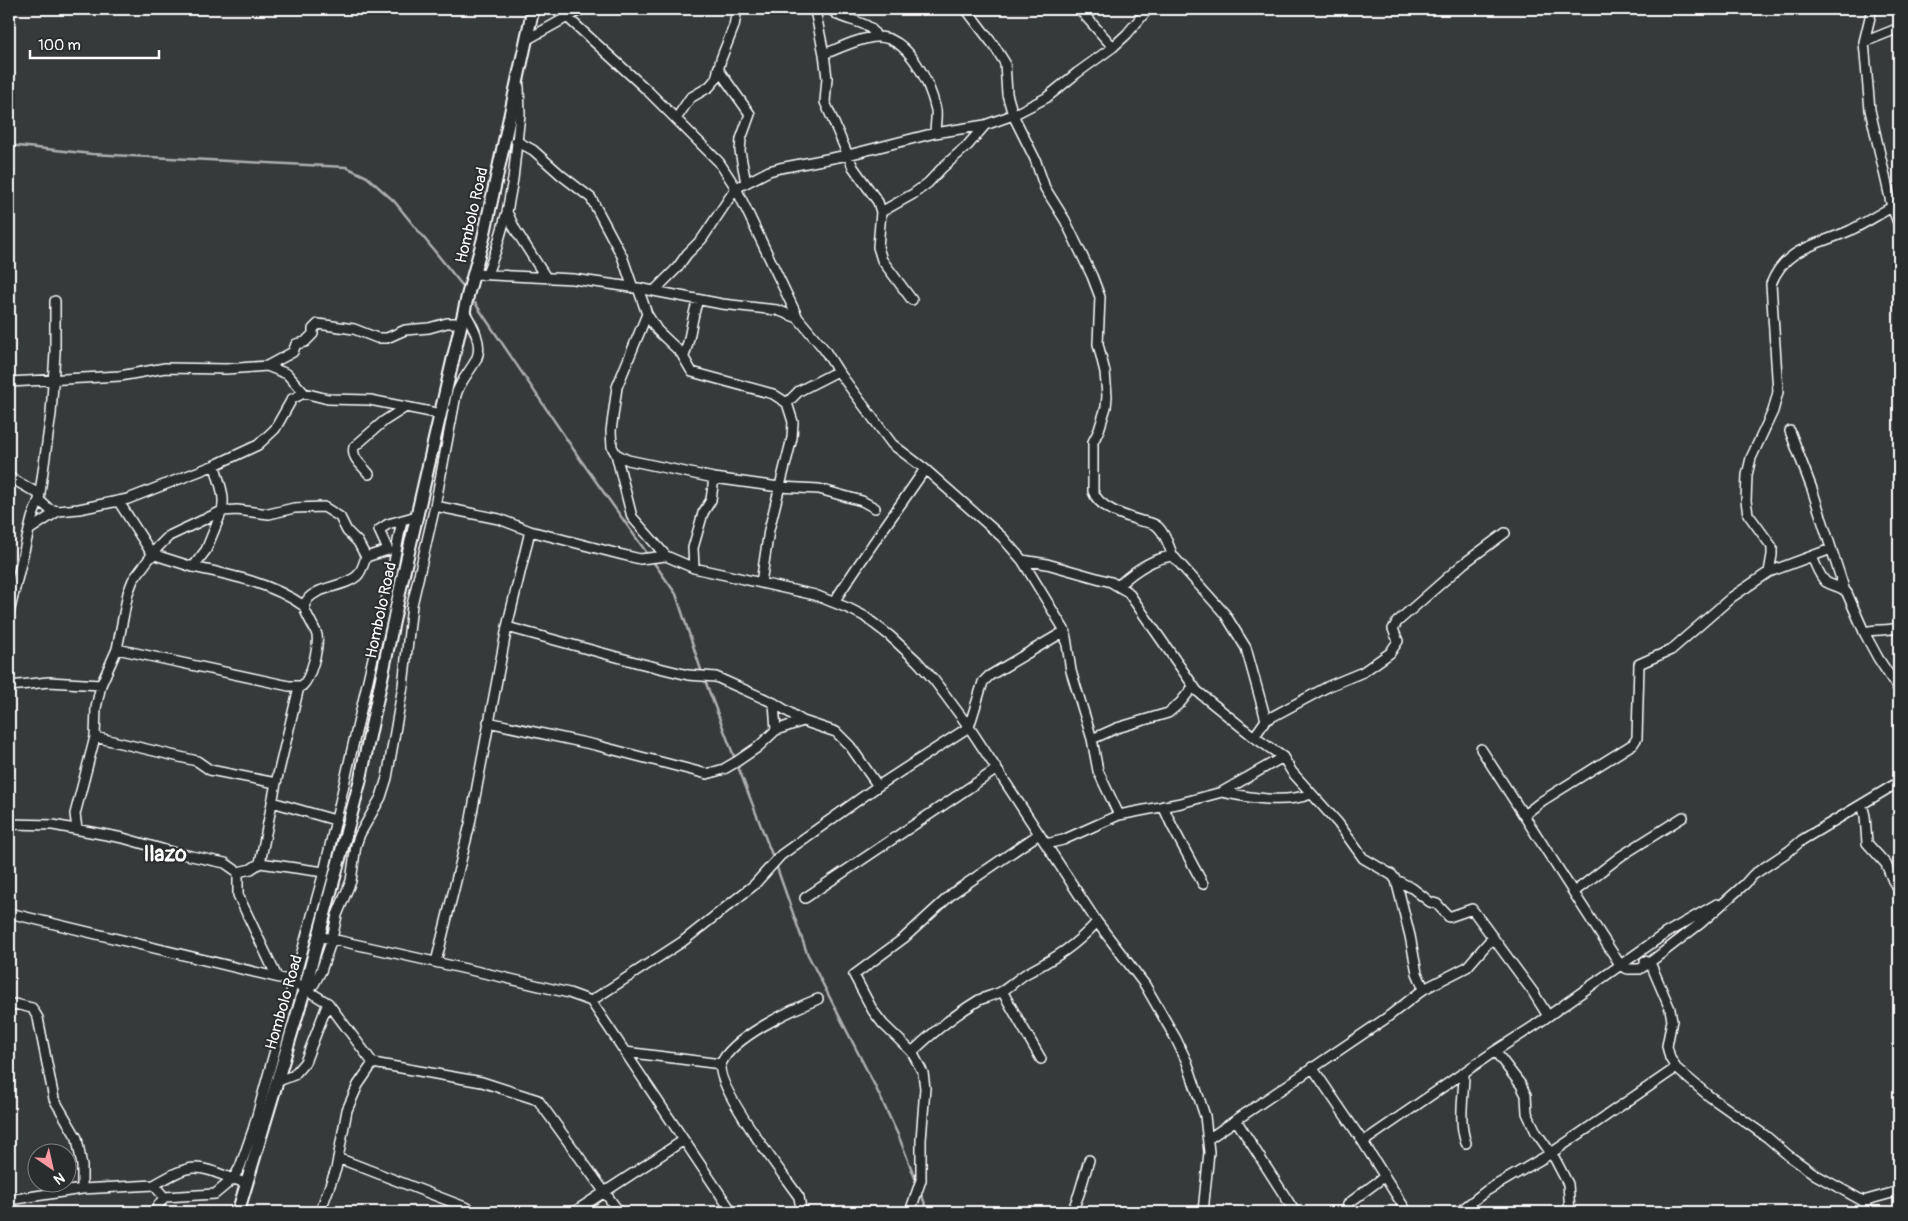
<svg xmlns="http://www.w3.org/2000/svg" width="1908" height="1221" font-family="Pangolin,sans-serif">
  <rect width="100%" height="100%" fill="#373a3b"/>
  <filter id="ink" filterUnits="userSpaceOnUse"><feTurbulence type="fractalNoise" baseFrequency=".02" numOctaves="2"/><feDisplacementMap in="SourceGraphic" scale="10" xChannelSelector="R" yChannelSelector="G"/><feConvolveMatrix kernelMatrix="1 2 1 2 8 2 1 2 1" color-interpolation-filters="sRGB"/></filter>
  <g filter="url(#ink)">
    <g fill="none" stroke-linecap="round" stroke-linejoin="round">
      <path stroke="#adaeaf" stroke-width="2.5" d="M9,145L92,154L346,167L367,177L394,201L462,285
        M475,303L580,459L649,556
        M652,560L676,594L702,673
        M704,678L735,759
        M737,764L774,860
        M776,865L807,953L875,1086L899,1137L915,1178
        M922,1196L928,1212"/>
      <g stroke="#fff" stroke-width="12">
        <path id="minor" d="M813,9L816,15L824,54L827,78L825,102L853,167L878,202L881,212L878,247L882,260L912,300
          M831,9C842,23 870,18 876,37
          M966,9L995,47L1005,63L1007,94L1013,115L1035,159L1045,188L1065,220L1092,276L1100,297L1098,344L1105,372L1107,396L1106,407L1099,430L1093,442V491C1098,508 1125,516 1141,521C1147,522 1155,523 1159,528C1166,535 1169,547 1173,556
          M1079,9L1113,47
          M1872,9L1864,42L1870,110L1892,207L1899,225
          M567,17L647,90L719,162L736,188L798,318
          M526,40L582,9
          M1864,42L1899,28
          M824,54C840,48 859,38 876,37C909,35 930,84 936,110C937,117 935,125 935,133
          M718,69L750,114L741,139L740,151L746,183
          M519,87L520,114L513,179L507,212L515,229L545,276
          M676,119L690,98L709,87L716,79L721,59L734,26L737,9
          M516,141L533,150L561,175L591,198L622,256L633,288
          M881,212L913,194L928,183L943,167L968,145L985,125
          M474,274L573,279L638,288L722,304L777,310L798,318L824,349L838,371L892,444L925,469L1002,537L1022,560L1065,631L1071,671L1092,739L1098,771L1119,815L1063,840L1046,844
          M487,274L496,250L507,212
          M638,288L647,314L657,330L681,353L692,372L773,394L787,403L793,422L792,438L769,530L761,583
          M654,291L677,268L687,254L702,239L736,188L769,171L780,168L848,155L935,133L985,125L1013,115L1046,98L1077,73L1113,47L1127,34L1148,9
          M647,314L617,387L611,431L612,447L616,454L628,460L714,478
          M684,356C691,338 691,319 698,300
          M267,366L293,352L296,344L305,342L313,334V329L318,324L354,329L377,338H387L405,330L429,328L447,323H461
          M9,382L120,376L165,368L226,369L267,366L287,374L304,393
          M787,403L799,391L838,371
          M1790,431L1812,489L1844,588
          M616,454L632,517L666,556L694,568L815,595L850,609L864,616L890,636L917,661L934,680L969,727L1097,922L1145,985L1176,1039L1187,1062L1205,1116L1209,1152L1203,1212
          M369,474C362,465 351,458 354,447L384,421L406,407
          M9,477L39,494
          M39,500L49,509L58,511L79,509L128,499L215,465L258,445L275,429L292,399L304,393L328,399L370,400L441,414
          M119,502L152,554L193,567L206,550L222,511L237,510L269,514L294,508L324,507L340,517L347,531L358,542L366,557
          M435,506L499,519L530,531L619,554L640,559L666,556
          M29,530L58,511
          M1812,557C1816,565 1819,576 1826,582C1834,587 1842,586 1847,593L1865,634L1878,658L1899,690
          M1022,560L1047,564L1111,582L1128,592L1197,691L1254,737L1283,757L1292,772L1338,823L1363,858L1392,875L1396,880L1412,888L1430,902L1437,904L1449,917L1472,909L1533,992L1548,1016
          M193,567C231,575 271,583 304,606
          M694,568L693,548L703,513L711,500L714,478L779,487L819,489L862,501L875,508
          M1769,572L1772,555V547L1748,514L1746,501L1747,475L1751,458L1773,411L1778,392L1771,284C1786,246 1819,245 1851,230C1865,223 1879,214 1892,207
          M1119,585C1133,572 1153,558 1173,556L1225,614L1246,648L1266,720
          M834,602C863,556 895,513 925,469
          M9,613L32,518L39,500L51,414L55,353V301
          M507,627L639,663L688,675L716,677L774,703L803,721L836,732L850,746L878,786L969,727L983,682L989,676L1065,631
          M1864,632C1876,628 1888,632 1899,627
          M117,649L289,686H302C311,678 319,647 317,635C315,627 302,610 305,604C311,586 346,588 358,575C362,570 364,563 366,557L388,550L379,530L388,524L417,516
          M9,686L49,682L101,685
          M774,703L776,730
          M488,722L595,745L707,774L724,769L736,762L758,747L776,730L803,721
          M95,737L197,761L210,770L276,783
          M1254,737L1266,720L1329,686L1363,672L1390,653L1398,641L1393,629L1397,622L1463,564L1505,533
          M1092,739L1117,728L1168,713L1180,703L1193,687
          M1481,749L1621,966L1628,969H1640L1649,963L1701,923L1745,884L1753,875L1789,851L1802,840L1899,782
          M1222,792C1251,798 1284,804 1311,794
          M272,802L335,820
          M1862,804L1865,816L1867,843L1886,864L1893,881L1899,890
          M1163,806L1172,826L1203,884
          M1119,815L1181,803L1222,792L1283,757
          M1524,815L1542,801L1633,744L1637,738L1639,664L1671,650L1732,597L1769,572L1831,549
          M9,824L53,825L123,838L172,852L225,863L238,872V895L277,977
          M77,829L75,814L95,737L96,708L101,685L117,649L128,593L133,580L158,547L169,536L222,511C226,494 218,481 215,465
          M260,863L324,872
          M238,872L251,869L260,863L276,783L299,687
          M1396,880L1410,936L1417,973L1424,989
          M1574,892L1621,856L1683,817
          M805,898L997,769
          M9,913L292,981L328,1003L373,1063L482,1082L538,1100L619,1212
          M318,936L502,977L569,993L591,1001L732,1212
          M1645,961L1649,963L1652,967L1670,1009L1672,1020L1667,1046L1670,1058L1676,1068L1709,1096L1767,1137L1789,1156L1816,1175L1863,1201L1869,1212
          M436,962L470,824L507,627L530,531
          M305,988L314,984L321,971L332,939L337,915L351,881L356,845L360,834L381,797L387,778L403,686L412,605L435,506L456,395C460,381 469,373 476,360C484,344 472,324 464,311
          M1002,991L1041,1059
          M591,1001L682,942L754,885L781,855L878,786
          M9,1006L15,1004L32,1008L38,1018L54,1099L77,1138L82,1166V1189L154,1185L164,1197L215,1194L233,1179L247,1183
          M1495,1051L1521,1085L1526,1095L1527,1113L1536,1132L1555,1159L1568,1184L1570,1212
          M625,1052L721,1064
          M912,1052C932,1033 956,1014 979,1000C986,997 994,995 1001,992C1011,986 1019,977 1029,972C1057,957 1075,946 1097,922
          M1312,1067L1363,1142L1407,1212
          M1464,1073C1464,1096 1458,1120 1466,1143
          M276,1082L294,1075L305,1062L328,1003
          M1236,1120L1295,1212
          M1208,1139L1385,1019L1424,989L1467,967L1493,937
          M1363,1142L1495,1051L1534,1026L1666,933L1717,904
          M338,1158L470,1209L474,1212
          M154,1185C191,1164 193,1163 233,1179L240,1167L253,1130L324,872L389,588L402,520
          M9,1200L82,1189
          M1863,1201L1899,1191
          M154,1212L164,1197
          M320,1212L336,1169L347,1110L358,1085L373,1063
          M574,1212L684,1140
          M800,1212L801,1209L799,1197C785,1177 713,1084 721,1064C731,1038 793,1009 818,999
          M910,1212L921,1180V1140L925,1088L923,1073L912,1052L883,1024L873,1011L854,975L904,938L953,893L1039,834
          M1072,1212L1079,1194L1089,1160
          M1344,1212L1349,1203L1384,1177
          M1459,1212L1486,1191L1550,1154L1676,1068"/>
      </g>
      <g stroke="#fff" stroke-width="15">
        <path id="tertiary" d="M238,1212L305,988L360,781L403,576L468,294L483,240L533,9"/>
      </g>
      <use href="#minor" stroke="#2a2d2e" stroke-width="9"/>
      <use href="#tertiary" stroke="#2a2d2e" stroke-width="11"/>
    </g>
  </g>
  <g text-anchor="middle" stroke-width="4" stroke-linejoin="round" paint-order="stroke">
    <g font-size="16" fill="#fff" stroke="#2a2d2e">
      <text transform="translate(471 215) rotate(-77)" y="6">Hombolo Road</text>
      <text transform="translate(380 610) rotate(-78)" y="6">Hombolo Road</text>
      <text transform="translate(283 1002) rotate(-74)" y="6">Hombolo Road</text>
    </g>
    <g font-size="21" font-weight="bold" fill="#fff" stroke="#2a2d2e">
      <text x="165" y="861">Ilazo</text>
    </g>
  </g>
  <rect width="1908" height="1221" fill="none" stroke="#2a2d2e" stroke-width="30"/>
  <rect x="15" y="15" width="1878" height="1191" fill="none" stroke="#fff" stroke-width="2" filter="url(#ink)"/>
  <g transform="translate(52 1168) rotate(146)"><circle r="24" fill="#2a2d2e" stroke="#7f8182"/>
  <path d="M0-4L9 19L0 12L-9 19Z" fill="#ff9aa2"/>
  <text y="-8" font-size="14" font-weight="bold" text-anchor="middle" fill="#ffffff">N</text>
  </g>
  <path d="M30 50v8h129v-8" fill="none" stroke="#ffffff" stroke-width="2.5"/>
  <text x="38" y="50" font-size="15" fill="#ffffff" stroke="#2a2d2e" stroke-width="4" paint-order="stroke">100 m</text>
</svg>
